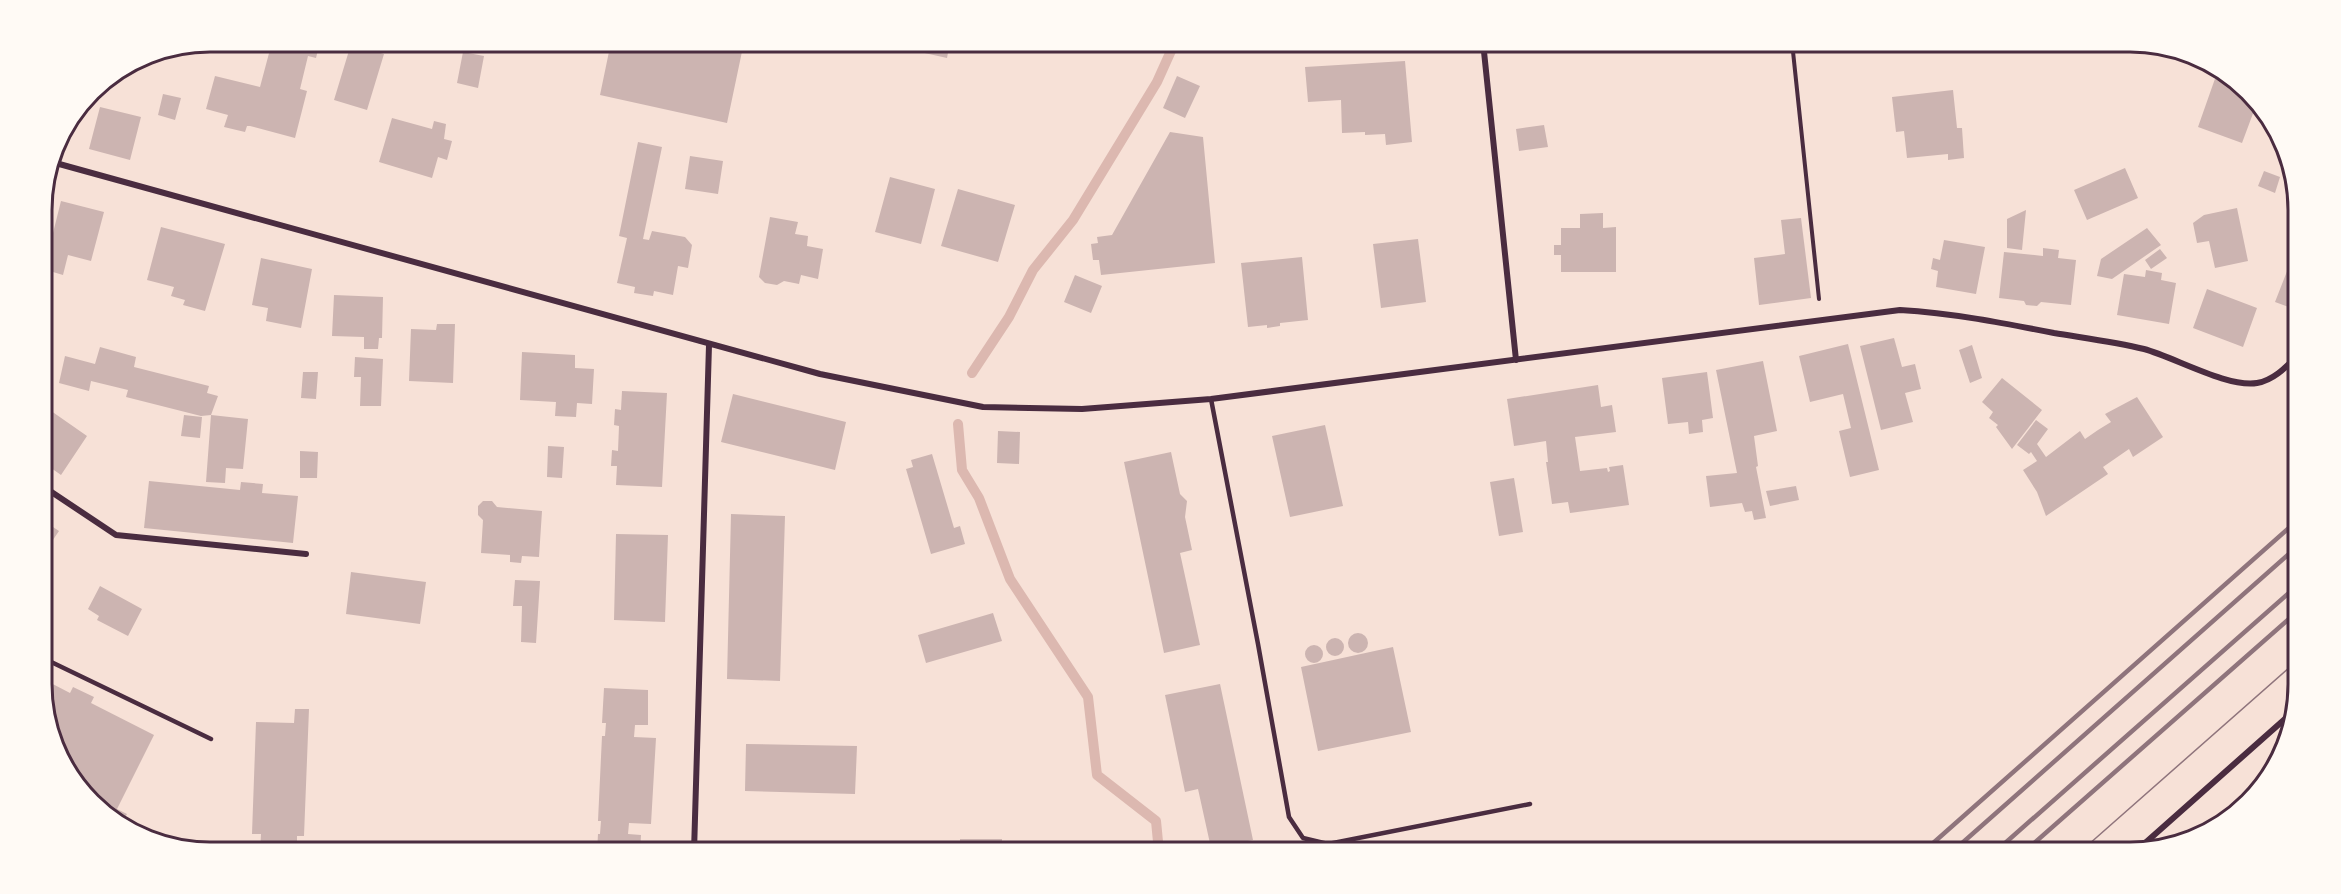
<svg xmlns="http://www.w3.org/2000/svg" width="2341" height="894" font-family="Commissioner,sans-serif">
  <rect width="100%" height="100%" fill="#f7e1d7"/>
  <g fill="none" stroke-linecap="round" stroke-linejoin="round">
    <path stroke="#dcb8b0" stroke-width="10" d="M972,373L1009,317L1033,270L1073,220L1157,82L1175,42
      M958,424L962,470L979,498L1010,579L1088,697L1097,775L1156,821L1159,852"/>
  </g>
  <path fill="#ccb4b1" d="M272,42H320L316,58L308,56L300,89L307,91L295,138L250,126H247L245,132L224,127L228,115L206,109L215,76L260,87Z
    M611,42H744L727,123L600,95Z
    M894,42H950L947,58L893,46Z
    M351,44L384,54L367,110L334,100Z
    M463,52L484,56L478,88L457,83Z
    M1405,61L1412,142L1386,145L1385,134L1365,135V132L1342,133L1341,100L1308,102L1305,67Z
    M2217,73L2258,100L2242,143L2198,127Z
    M1177,76L1200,86L1185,118L1163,108Z
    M1953,90L1957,128H1962L1964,158L1948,160V154L1907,158L1904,131L1896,132L1892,97Z
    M163,94L181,98L175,120L158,115Z
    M100,107L141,117L130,160L89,149Z
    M392,118L432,129L434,121L446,124L444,139L452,141L447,160L438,157L432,178L379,162Z
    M1544,125L1548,147L1519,151L1516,129Z
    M1170,132L1203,137L1215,263L1101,275L1099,260H1093L1091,244L1098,243L1097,237L1112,235Z
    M638,142L662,147L643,239L649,240L652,231L685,237L692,245L688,268L678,266L673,295L654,291L653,296L634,293L635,287L617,283L627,238L619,236Z
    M690,156L723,161L718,194L685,189Z
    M2125,168L2138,198L2087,220L2074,190Z
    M2264,171L2280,177L2275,193L2258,186Z
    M890,177L935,189L921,244L875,232Z
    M958,189L1015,205L998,262L941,246Z
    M61,201L104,212L91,261L68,255L63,275L43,269V239L51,241Z
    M2237,208L2248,261L2215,268L2209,241L2197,243L2193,223L2204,215Z
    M2026,210L2022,250L2007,248V219Z
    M1603,213V228L1616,227V272H1561V255H1554V245H1561V228H1580V214Z
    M770,217L798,222L795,234L808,236L807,246L823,249L818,279L801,275L799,284L784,281L777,285L765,283L759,277Z
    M1801,218L1811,298L1759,305L1754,258L1785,254L1781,220Z
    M161,227L225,244L205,311L183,305L185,300L171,296L174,287L147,280Z
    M2147,228L2161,245L2112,279L2097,276L2101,259Z
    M1418,239L1426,302L1381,308L1373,244Z
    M1944,240L1985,247L1976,294L1936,287L1938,271L1931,269L1933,258L1940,260Z
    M2298,243V309L2297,310L2275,302Z
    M2043,248L2059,250L2058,258L2076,260L2071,305L2041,302L2037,306L2026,305L2024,301L1999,298L2004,252L2043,256Z
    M2160,249L2167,258L2151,269L2145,260Z
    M1302,257L1308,320L1280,323V326L1267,328V325L1248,327L1241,263Z
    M261,258L312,269L301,328L266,321L268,308L252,305Z
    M2146,270L2162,273L2161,280L2176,283L2169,324L2117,315L2124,274L2145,277Z
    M1075,275L1102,286L1091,313L1064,302Z
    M2207,289L2257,308L2243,347L2193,328Z
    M334,295L383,297L382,338H379L378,349H364V337L332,336Z
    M437,324H455L453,383L409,381L411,329L436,330Z
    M1894,338L1902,367L1915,364L1921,389L1905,393L1913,422L1881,430L1860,346Z
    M1848,344L1879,470L1850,477L1839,431L1851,428L1843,394L1810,402L1799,356Z
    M1972,345L1982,378L1970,383L1959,350Z
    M100,347L136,357L134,367L209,386L207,393L218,396L211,415L201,416L126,397L128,390L91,381L89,391L59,383L65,356L95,364Z
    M522,352L575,355V368L594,369L592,404L577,403L576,417L555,416L556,402L520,400Z
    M355,357L383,359L381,406H360L361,377H354Z
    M1763,361L1777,431L1754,436L1758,466L1756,467L1766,518L1754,520L1752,511L1745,512L1742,503L1710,507L1706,476L1737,473L1716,370Z
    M303,372H318L316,399L301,398Z
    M1707,372L1713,418L1702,420L1703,432L1689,434L1688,422L1668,424L1662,378Z
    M2002,378L2042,410L2012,449L1996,427L1998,425L1989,418L1993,412L1982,402Z
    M1598,385L1601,407L1612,405L1616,432L1575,437L1580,471L1607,468L1608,472L1610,471L1609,467L1623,465L1629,505L1570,513L1568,502L1552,504L1546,462H1548L1546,441L1514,446L1507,399Z
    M622,391L667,393L662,487L616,485L617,466H611L612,450L618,451L619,426L614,425L615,409L621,410Z
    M733,394L846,422L835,470L721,442Z
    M2137,397L2163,437L2133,457L2129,449L2103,467L2108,474L2046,516L2037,492L2023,470L2037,461L2031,452L2029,454L2017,445L2036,420L2048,429L2037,444L2046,457L2080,431L2085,439L2098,430L2111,422L2105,414Z
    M44,406L87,436L61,475L44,463Z
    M184,415L202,417L200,438L181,436Z
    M211,415L248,419L243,469L226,468L225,483L206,482Z
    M1325,425L1343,506L1290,517L1272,436Z
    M998,431L1020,432L1019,464L997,463Z
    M548,446L564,447L562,478L547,477Z
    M300,451L318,452L317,478H300Z
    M1171,452L1180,494L1187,501L1185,517L1192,550L1180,553L1200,645L1164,653L1124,462Z
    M932,454L954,528L960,526L965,544L931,554L906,469L913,467L911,460Z
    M1514,478L1523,532L1499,536L1490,482Z
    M149,481L240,490L241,482L263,484L262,493L298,496L293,543L144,528Z
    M1796,486L1799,500L1770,506L1766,491Z
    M483,501H492L497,507L542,511L539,557L522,556L521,563L510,562V555L481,553L483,520L478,515V506Z
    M731,514L785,516L780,681L727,679Z
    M44,521L59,531L44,553Z
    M616,534L668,535L665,622L614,620Z
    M351,572L426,582L420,624L346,614Z
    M515,580L540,581L536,643L521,642L522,606H513Z
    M100,586L142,609L128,636L97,620L99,616L88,609Z
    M993,613L1002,641L926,663L918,635Z
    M1348 643a10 10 0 1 1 20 0a10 10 0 1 1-20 0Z
    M1326 647a9 9 0 1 1 18 0a9 9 0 1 1-18 0Z
    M1305 654a9 9 0 1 1 18 0a9 9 0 1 1-18 0Z
    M1393,647L1411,732L1318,751L1301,667Z
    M45,680L70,693L73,687L94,697L91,703L154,735L117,809L127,814L123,821L84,794L45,716Z
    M1220,684L1253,840L1211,848L1198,789L1185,792L1165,695Z
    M604,688L648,690V725H635L634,737L656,738L651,824L629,823L628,834L641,835L640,852H597L598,834H600L601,821H598L602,736H605L606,723H602Z
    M295,709H309L304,836H297V852H260L261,834H252L256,722L294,723Z
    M746,744L857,746L855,794L745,791Z
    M960,839H1002V852H960Z"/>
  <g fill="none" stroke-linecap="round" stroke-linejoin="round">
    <path stroke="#4a2c40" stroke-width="4" d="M1792,42L1819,299"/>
    <path stroke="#4a2c40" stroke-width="4.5" d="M1211,399L1258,644L1289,817L1303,838L1328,844L1530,804
      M45,659L211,739"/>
    <path stroke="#4a2c40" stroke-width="6" d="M1483,42L1516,360
      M52,162L820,374L983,407L1082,409L1211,399L1900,310C1952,313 2003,323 2054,333C2084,338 2115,342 2144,349C2174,357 2228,388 2257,383C2274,380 2286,367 2298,355
      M44,487L116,535L306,554
      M694,852L709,345
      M2135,852L2295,710"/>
    <path stroke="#8f747c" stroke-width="1.5" d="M2080,852L2299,659"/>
    <path stroke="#8f747c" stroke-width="4.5" d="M1923,852L2299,519
      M1952,852L2299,545
      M1995,852L2299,584
      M2024,852L2299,610"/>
  </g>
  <path d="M0 0H2341V894H0ZM210 52H2130A158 158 0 0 1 2288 210V684A158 158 0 0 1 2130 842H210A158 158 0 0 1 52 684V210A158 158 0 0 1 210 52Z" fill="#fffaf5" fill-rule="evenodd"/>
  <path fill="none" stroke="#4a2c40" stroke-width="3" d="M210 52H2130A158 158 0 0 1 2288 210V684A158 158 0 0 1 2130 842H210A158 158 0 0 1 52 684V210A158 158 0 0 1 210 52Z"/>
</svg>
